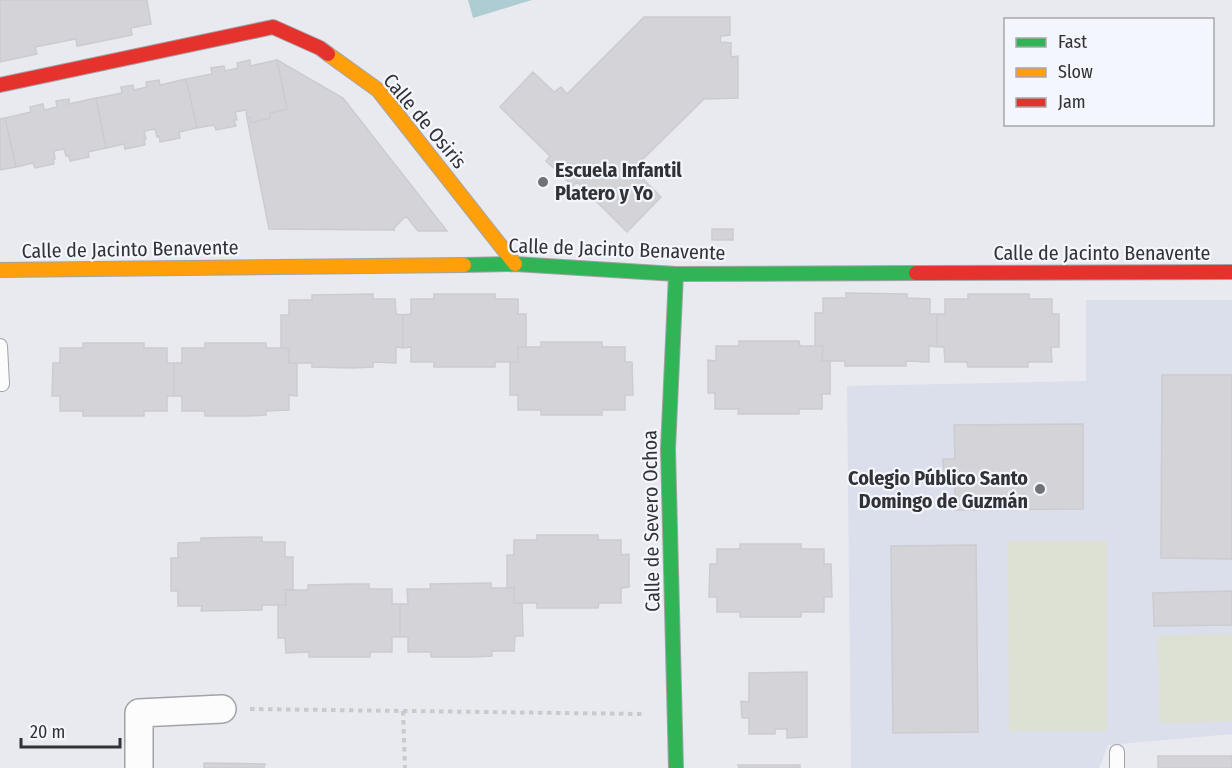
<svg xmlns="http://www.w3.org/2000/svg" width="1232" height="768" font-family="'Fira Sans Condensed',sans-serif">
  <rect width="100%" height="100%" fill="#e8eaf0"/>
  <path fill="#dbdeeb" d="M1086,300H1232V734L1108,745L1099,768H851L847,386L1086,381Z"/>
  <path fill="#dde1d3" d="M1008,541H1107V731H1009Z
    M1232,634V721L1160,724L1157,636Z"/>
  <path fill="#aecdd2" d="M468,0H532L473,18Z"/>
  <path fill="#d3d3d8" stroke="#cbccd0" stroke-width="1.5" d="M0,0H147L151,24L131,28L132,35L77,46L76,39L70,40L35,47L37,54L0,62Z
    M644,17H730V35L721,36L720,42L731,43V57L738,56V98L704,99L639,163L646,170L640,176L661,197L627,232L577,182L573,186L546,161L550,156L500,107L533,72L554,92L561,87L567,94Z
    M250,60V66L277,60L287,109L270,113V118L251,123L250,117L247,118L246,110L235,112L237,120H234L236,126L216,130L214,125L197,128L186,79L212,74L211,68L224,66L225,71L238,68L237,63Z
    M277,60L343,98L447,231H418L406,216L393,229L395,230L269,229L247,118L250,117L251,123L270,118V113L287,109Z
    M186,79L197,128L179,132L180,138L160,142L159,136L157,137L155,129L144,131L146,139H144L145,145L125,149L124,144L106,148L96,98L122,93L121,87L133,85L134,90L147,87L146,82L159,80L160,85Z
    M96,98L106,148L88,152L89,157L70,161L69,156H66L64,149L54,151L55,159H53L54,164L35,168L33,163L16,167L5,118L31,112L30,107L43,104L44,110L57,107L56,101L69,99V104Z
    M5,118L16,167L0,170V119Z
    M712,229H733V240H712Z
    M846,293L907,294V298L930,299V314H937V347L929,346V362L906,361V366H845V361H822L823,346H815V313H823V298H846Z
    M373,294V299H395L396,314L403,315V348L396,347V363L373,362V367L353,368L312,367V363H289V348H281V315H289V300H312V295Z
    M434,294H495V299H518V314H526V347H518V362H495V367H434V362H411V347L403,348V315L411,314V299H434Z
    M968,294H1029V299H1052V314H1059V347H1051L1052,362H1028V367H968L967,362H945L944,347H937V314H945V299H968Z
    M739,341H799L800,346H823L822,361H830V394H822V409H799V414H738L739,409H715V393H708V360L716,361V346H739Z
    M541,342H602V347H625V362H632L633,395H625V410H602V415H541V410H518V395H510V362H518V347H541Z
    M83,343H144V348H167V363H174V396H167V411H144V416H83V411H60V396H52L53,363H60V348H83Z
    M205,343H266V348H289V363H297V396L289,395V410L266,411V415L247,416H205V411H182V396H174V363H182V348H205Z
    M1162,375H1232V559L1161,558Z
    M1083,424V509L955,510V477H944L943,459H955L954,425Z
    M537,535H598V540H621V555L629,554V587L621,588V603H599L598,608H537V603H514V588H507V555H514V540H537Z
    M262,537V542H285V557H293V589L285,590L286,605H262V610L201,611L202,606H178V591H171V558H178V543L201,542V538Z
    M740,544H801V549H824V564H831L832,597H824V612H801V617H740V612H717V597H709L710,564H717V549H740Z
    M976,545L978,732L893,733L891,546Z
    M491,583V588H514V603H522L523,636H515L514,651H492V656L472,657H431V652H408V637H400V604H408L407,589H431L430,584Z
    M349,584H369V589H392V604H400V637H392V652H370V657H309V652L286,653L285,638H278V605H286L285,590H308V585Z
    M1232,591V625L1154,626L1153,593Z
    M807,672V737L787,738V729H775V734H749V718H742L741,701L749,702V673Z
    M1158,756H1232V768H1158Z
    M204,763L265,764L264,768H204Z
    M738,765H800V768H739Z"/>
  <g fill="none" stroke-linecap="round" stroke-linejoin="round">
    <g stroke="#a2a3a8" stroke-width="16">
      <path id="lane" d="M0,346L2,384
        M1117,752V768"/>
    </g>
    <g stroke="#a2a3a8" stroke-width="30">
      <path id="street" d="M139,768V713L222,709"/>
    </g>
    <g stroke="#a2a3a8" stroke-width="16">
      <path id="fast" d="M464,265L515,264L676,274L916,273
        M676,274L668,449L676,768"/>
    </g>
    <g stroke="#a2a3a8" stroke-width="16">
      <path id="slow" d="M328,54L378,90L515,264
        M0,270L464,265"/>
    </g>
    <g stroke="#a2a3a8" stroke-width="16">
      <path id="jam" d="M0,85L273,27L320,48L328,54
        M916,273L1232,272"/>
    </g>
    <path stroke="#cacacc" stroke-width="4" stroke-dasharray="4.5 4.5" stroke-linecap="butt" d="M250,709L642,714
      M403,711L405,768"/>
    <use href="#lane" stroke="#fcfcfd" stroke-width="14"/>
    <use href="#street" stroke="#fcfcfd" stroke-width="27"/>
    <use href="#fast" stroke="#30b455" stroke-width="14"/>
    <use href="#slow" stroke="#ff9f0a" stroke-width="14"/>
    <use href="#jam" stroke="#e5322d" stroke-width="14"/>
  </g>
  <g fill="#717277" stroke="#f4f6fd" stroke-width="2">
    <circle cx="543" cy="182" r="6"/>
    <circle cx="1040" cy="489" r="6"/>
  </g>
  <g text-anchor="middle" stroke-width="4.5" stroke-linejoin="round" paint-order="stroke">
    <g font-size="20" fill="#313236" stroke="#f4f6fd">
      <text transform="translate(425 121) rotate(50)" y="7">Calle de Osiris</text>
      <text transform="translate(130 249) rotate(-1)" y="7">Calle de Jacinto Benavente</text>
      <text transform="translate(617 249) rotate(2)" y="7">Calle de Jacinto Benavente</text>
      <text x="1102" y="260">Calle de Jacinto Benavente</text>
      <text transform="translate(651 521) rotate(-91)" y="7">Calle de Severo Ochoa</text>
    </g>
    <g font-size="20" font-weight="bold" fill="#313236" stroke="#f4f6fd" text-anchor="start">
      <text x="555" y="177">Escuela Infantil<tspan x="555" dy="23">Platero y Yo</tspan></text>
      <text x="1028" y="485" text-anchor="end">Colegio Público Santo<tspan x="1028" dy="23">Domingo de Guzmán</tspan></text>
    </g>
  </g>
  <rect x="1004" y="18" width="210" height="108" fill="#f4f6fd" stroke="#a6a8ad" stroke-width="1.5"/>
  <rect x="1016" y="38" width="30" height="9" fill="#30b455" stroke="#a6a8ad" stroke-width="1.5"/>
  <text x="1058" y="48" font-size="18" fill="#313236">Fast</text>
  <rect x="1016" y="68" width="30" height="9" fill="#ff9f0a" stroke="#a6a8ad" stroke-width="1.5"/>
  <text x="1058" y="78" font-size="18" fill="#313236">Slow</text>
  <rect x="1016" y="98" width="30" height="9" fill="#e5322d" stroke="#a6a8ad" stroke-width="1.5"/>
  <text x="1058" y="108" font-size="18" fill="#313236">Jam</text>
  <path d="M21 738v9h99v-9" fill="none" stroke="#313236" stroke-width="3"/>
  <text x="30" y="738" font-size="18" fill="#313236" stroke="#f4f6fd" stroke-width="4.5" paint-order="stroke">20 m</text>
</svg>
